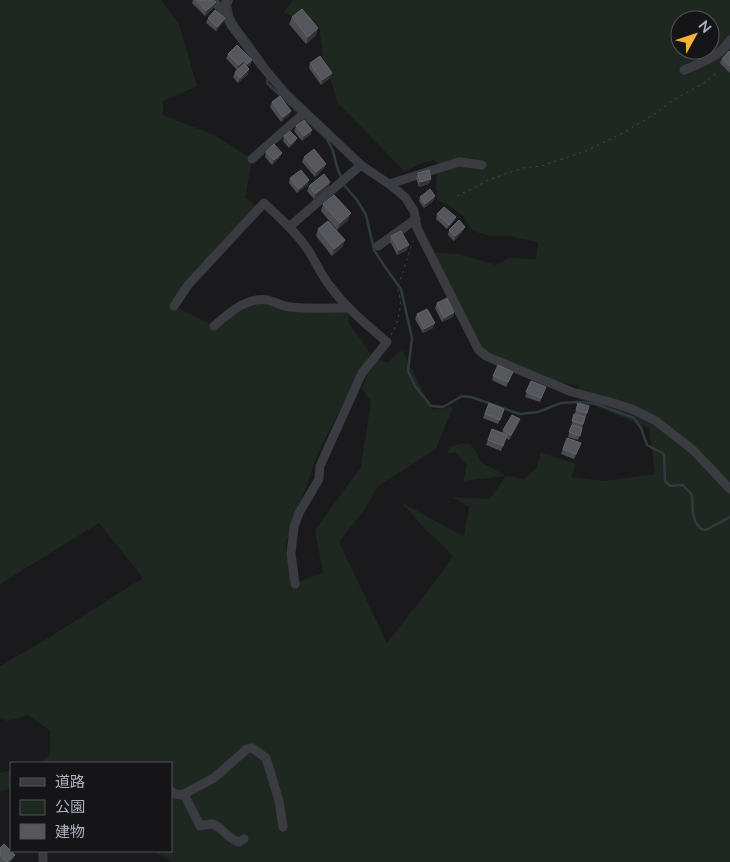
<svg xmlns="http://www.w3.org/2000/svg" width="730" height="862" font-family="Lato,'Noto Sans JP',sans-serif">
  <rect width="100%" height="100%" fill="#1a1a1c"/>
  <path fill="#1f2820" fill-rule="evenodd" d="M0,0H161L179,24L197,86L163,101V115L214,135L252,159L245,198L259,207L174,306L214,326L249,302L348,308L349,323L371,354L359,372L318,453L285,546L295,583L323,573L315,530L361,467L371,401L362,389L367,374L378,359L387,363L402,350L432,410L453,407L436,449L378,486L364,510L339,542L387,643L437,579L453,556L424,528L401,502L464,537L469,507L452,497L490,499L506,476L463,481L467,465L456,453H447L450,447L463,443L469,444L474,448L481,462L506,476L525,479L537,467L541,452L576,464L571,477L604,481L655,474L649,428L578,399L579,385L561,383L486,356L429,252L458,254L496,265L509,258L536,259L538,242L508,236H490L473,231L463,216L449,205L438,201L436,185L438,164L433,160L422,163L405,172L338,103L323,57L319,25L283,13L293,0H730V862H171L170,860L153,851H171V763H38L50,755V731L28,715L7,721L0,717V666L45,640L143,578L99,523L0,584ZM706,15L704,20H710V50H680V20H701Z
    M11,770V788L0,792V773Z"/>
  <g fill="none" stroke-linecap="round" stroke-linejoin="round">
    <path stroke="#2f3a41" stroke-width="2.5" d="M232,0L230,5L232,16L237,25L267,66
      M268,78L267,83L327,139L333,151L337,167L344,185L357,200L366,215L374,250L385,267L401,289L412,338L408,371L415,386L431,406L443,407L462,396L471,397L520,414L538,412L561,403L578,402L596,404L634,418L641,428L647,445L664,454L665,481L670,486L683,485L692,495L693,514L696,523L701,529L706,530L730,517"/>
    <path stroke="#404348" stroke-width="1" stroke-dasharray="2.5 4" stroke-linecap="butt" d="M457,196L491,179L522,168L541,166L586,151L623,133L658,112L673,100L704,83L718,72
      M391,335C399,321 404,302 397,287L400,281L413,241"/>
    <path stroke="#3a3c41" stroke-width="9" d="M212,0L225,12
      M226,0L225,12L231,25L262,66L286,94L361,165L389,184L405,197L414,211L417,228L478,349L486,356L495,360L572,392L610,402L632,409L656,421L693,450L730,489
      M684,70C701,63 720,57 730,40
      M252,159L305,112
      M389,184L459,162L482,165
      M289,227L361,165
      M378,246L416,219
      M174,306L188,285L264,203C279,217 296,232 308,250C316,262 321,275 330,286C346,308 367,325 387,342L362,373L320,466L319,479L299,513L294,527L291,553L295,584
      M214,326C228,314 247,296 268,300C275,302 282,306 290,307C309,309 329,308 348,308
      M171,791L175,794L182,795L214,778L247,749L252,748L266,758L279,801L283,827
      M184,794L200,826C204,825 208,824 212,824C222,826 228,840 239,842L244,839
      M43,862V851"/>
  </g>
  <path fill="#4b4d51" d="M193,0H213L214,7L205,16L192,3Z
    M292,17L316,35L306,44L289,24Z
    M208,18H225L223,22L216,31L206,23Z
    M730,53V73L720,63L722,59Z
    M228,54L252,60L250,65L247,67L248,74L238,83L233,77L235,72L237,70L226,58Z
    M310,63L330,78L321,85L309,68Z
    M272,102L291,111L289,115L281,122L270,107Z
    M296,126L311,134L302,141L294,131Z
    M284,136L297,138L295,142L289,148L283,141Z
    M266,152L280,157L272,165L265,157Z
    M304,157L324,168L315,177L302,162Z
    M418,173L429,184L419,187L416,178Z
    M290,178L309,180L307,185L297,193L289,183Z
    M309,186L329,187L314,199L307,191Z
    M435,196L433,201L424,208L419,201L420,197Z
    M323,204L348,220L337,230L321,211Z
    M437,214L454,221L447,229L436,219Z
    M465,227L463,231L454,241L448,235L449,230Z
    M318,229L345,240L342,247L332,256L316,236Z
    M391,236L407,250L397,255L390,241Z
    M437,303L454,312L453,317L442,322L435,308Z
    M417,314L433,328L423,333L415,319Z
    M493,376L511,377L506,387L492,380Z
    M531,381L546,387L540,402L525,397Z
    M489,403L504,409L498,424L483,418Z
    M578,403L587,413L578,440L568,437Z
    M518,424L509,440L506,438L501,451L486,445L492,429L502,433L503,430Z
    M567,438L581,443L574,459L561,454Z
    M0,848L13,859L10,862H0Z"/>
  <path fill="#333437" d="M216,2L214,7L205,16L206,11Z
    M225,18L223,22L216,31L217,27Z
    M318,28L316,35L306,44L308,37Z
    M244,60L242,65L237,70L239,65Z
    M252,60L250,65L246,69L247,64Z
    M249,69L248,74L238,83L240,78Z
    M332,73L330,78L321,85L322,80Z
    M291,111L289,115L281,122L283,117Z
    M312,130L311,134L302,141L304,136Z
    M297,138L295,142L289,148L291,144Z
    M282,153L280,157L272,165L274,160Z
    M326,164L324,168L315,177L316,172Z
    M431,179L429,184L419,187L420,182Z
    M309,180L307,185L297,193L299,189Z
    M330,182L329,187L314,199L315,194Z
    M435,196L433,201L424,208L425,204Z
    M351,213L348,220L337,230L340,223Z
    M456,217L454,221L447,229L449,225Z
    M465,227L463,231L454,241L455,236Z
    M345,240L342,247L332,256L334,249Z
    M409,245L407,250L397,255L399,250Z
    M454,312L453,317L442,322L444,318Z
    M435,323L433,328L423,333L424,329Z
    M520,419L518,424L509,440L511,435Z
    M15,855L13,859L10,862H7Z"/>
  <path fill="#56575d" stroke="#63656c" d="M196,0H213L216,2L206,11Z
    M302,9L318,28L308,37L292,17Z
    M215,10L225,18L217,27L208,18Z
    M237,45L252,60L247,64L244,60L239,65L228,54Z
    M729,51L730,53V66L722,59Z
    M320,56L332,73L322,80L310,63Z
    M244,64L249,69L240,78L235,72Z
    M280,96L291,111L283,117L272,102Z
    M304,120L312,130L304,136L296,126Z
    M290,131L297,138L291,144L284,136Z
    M274,144L282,153L274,160L266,152Z
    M314,149L326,164L316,172L304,157Z
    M301,170L309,180L299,189L290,178Z
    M429,170L431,179L420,182L418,173Z
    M324,174L330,182L315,194L309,186Z
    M430,189L435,196L425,204L420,197Z
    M334,195L351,213L340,223L323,204Z
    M444,207L456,217L449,225L437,214Z
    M459,220L465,227L455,236L449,230Z
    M328,221L345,240L334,249L318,229Z
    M401,231L409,245L399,250L391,236Z
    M447,298L454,312L444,318L437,303Z
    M427,309L435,323L424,329L417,314Z
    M498,365L513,372L508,382L493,376Z
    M531,381L546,387L541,398L526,392Z
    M489,403L504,409L500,420L485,414Z
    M578,403L589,406L587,413L576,410Z
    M574,414L585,417L583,424L572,421Z
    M512,415L520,419L511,435L503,430Z
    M572,425L582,428L580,436L569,432Z
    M492,429L507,435L503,446L488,440Z
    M567,438L581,443L576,454L563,449Z
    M4,844L15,855L7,862L0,855V848Z"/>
  <rect x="10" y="762" width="162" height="90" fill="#151517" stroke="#515359"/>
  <rect x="20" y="778" width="25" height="8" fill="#3a3c41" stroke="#515359"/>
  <text x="55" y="787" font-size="15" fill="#acb1bc">道路</text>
  <rect x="20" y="800" width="25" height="15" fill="#1f2820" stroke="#515359"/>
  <text x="55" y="812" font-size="15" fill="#acb1bc">公園</text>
  <rect x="20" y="824" width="25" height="15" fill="#56575d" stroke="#515359"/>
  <text x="55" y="837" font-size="15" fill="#acb1bc">建物</text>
  <g transform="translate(695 35) rotate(50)"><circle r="24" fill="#151517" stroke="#515359"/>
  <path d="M0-4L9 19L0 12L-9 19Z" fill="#f8b036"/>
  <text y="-8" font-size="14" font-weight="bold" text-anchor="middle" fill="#acb1bc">N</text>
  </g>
</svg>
